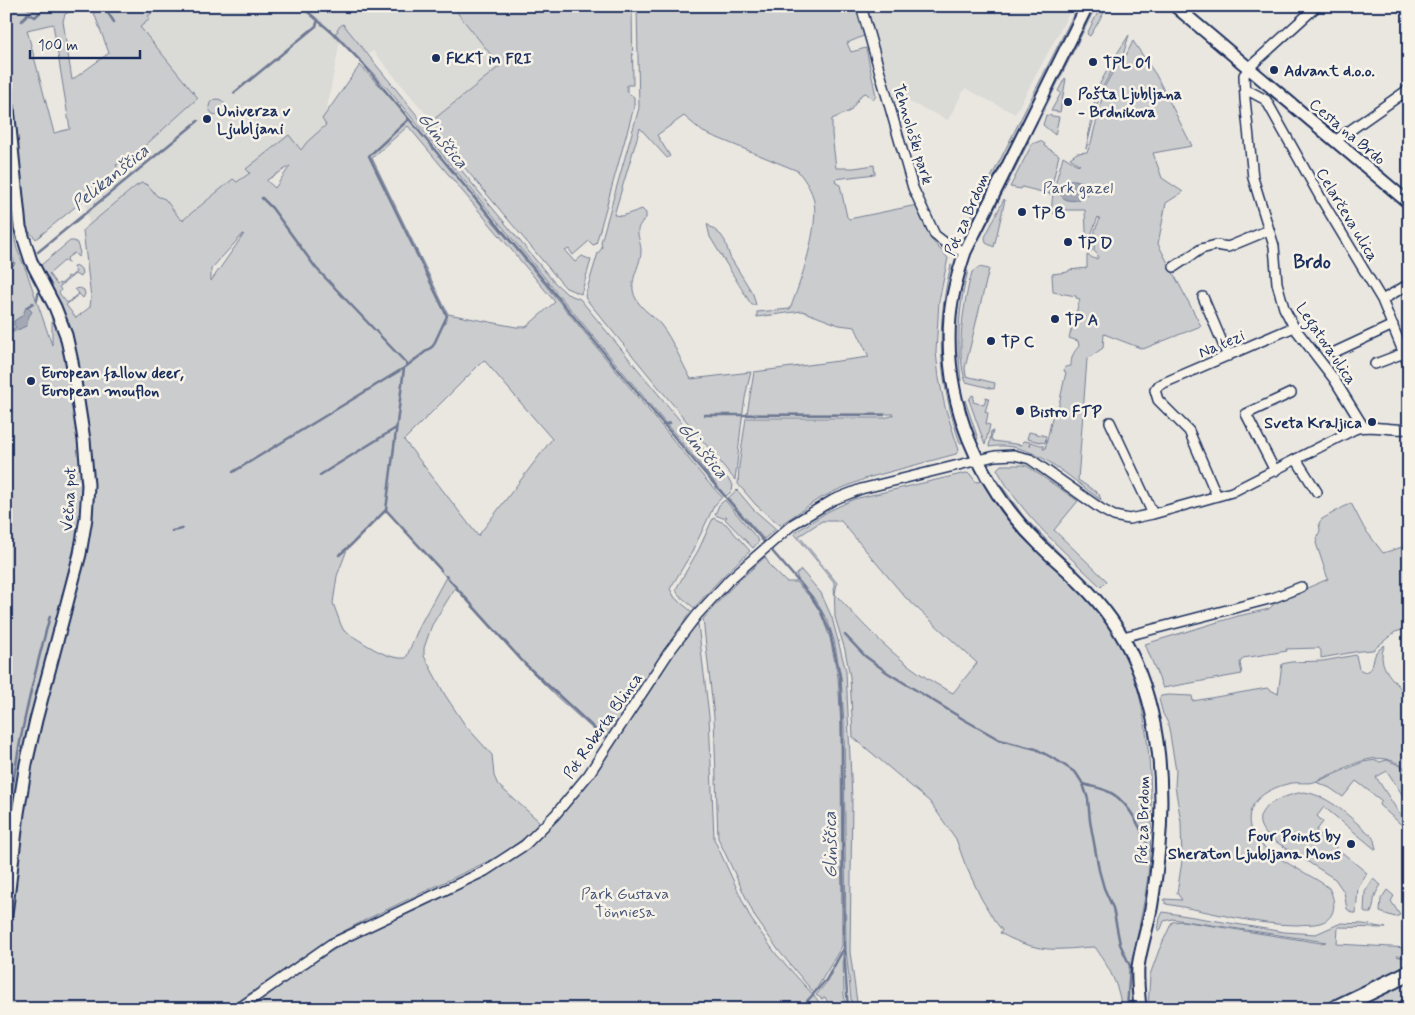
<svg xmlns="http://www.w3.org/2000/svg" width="1415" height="1015" font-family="Mynerve,sans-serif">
  <rect width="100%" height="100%" fill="#eae7e0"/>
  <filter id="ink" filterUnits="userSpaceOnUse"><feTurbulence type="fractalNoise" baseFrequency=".02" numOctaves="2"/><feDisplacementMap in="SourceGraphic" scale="10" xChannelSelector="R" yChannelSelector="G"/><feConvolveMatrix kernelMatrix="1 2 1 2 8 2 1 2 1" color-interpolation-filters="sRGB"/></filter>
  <g filter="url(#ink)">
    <path fill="#dadad6" d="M118,6H289L298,12L305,6H452L500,66L432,121L373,51L367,55L343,25L326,113L329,125L307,144L300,149L256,162L247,169L250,173L237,182L233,179L183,220L180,219L166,199L157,196L148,185L136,186L89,225L85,199L90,138L124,13Z
      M866,6H1073L1015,114L965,88L948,120L905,100L896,101L875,39Z"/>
    <path fill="#cbcccd" stroke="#737e96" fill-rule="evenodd" d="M7,6H83L65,14L63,21L72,80L109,53L94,13L88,6H118L150,10L152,13L148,16L150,19L140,27L198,98L139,151L137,155L116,165L119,171L36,239L27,229L23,213L6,23ZM53,24L70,129L54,133L27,30Z
      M452,6H632L633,85H627V92L634,97V107L596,244L593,245L589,241L573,255L569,249L565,251L575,262L582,256L591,260L581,294L566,288L558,279L433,130V120L500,66Z
      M637,6H857L866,35L847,43L851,52L866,48L876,96L873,100L866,93L862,94L850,111L832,119V134L836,168H854L874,165L875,174L835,179L836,183L840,185L847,217L849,219L917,205L931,235L929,237L948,258L939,301L936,352L939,378L945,407L959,450L956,454L867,478L835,491L817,500L780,525L756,505L738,484L739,466L746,418H883L892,416L893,414H747L754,372L869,357L855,327L839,325L802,311L757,317V312L790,309C800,284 821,223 813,197C810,187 804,179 798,171L703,132L684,116L657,135L670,156L667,158L640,128L614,215L622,216L642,209L646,213V218C633,230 639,234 641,249C642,263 631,276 633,290C635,306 652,314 661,325C673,340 681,362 691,379L751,372C741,407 740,444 735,480L586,299L585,296L598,253L602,248L601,242L639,108Z
      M1078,6H1080L967,232L964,231Z
      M1093,6H1096L1038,122L1039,113Z
      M1101,6H1108L1090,36L1087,34Z
      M343,24L475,187L554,282L567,294L580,299L733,485L732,491L726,496L387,88L335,33L338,31L337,29Z
      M1129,35L1123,55L1115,65L1111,63Z
      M1133,41L1156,75L1192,146L1153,153L1162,178L1183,192L1166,203L1158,244L1201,326L1143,349L1104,334L1103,348L1087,359L1078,480L1099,494L1101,500C1068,477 1032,439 989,447L991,431H993L991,438L993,441L1022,445L1023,441L1030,442V446L1031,442L1044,446L1043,449H1045L1054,409H1058L1066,372L1064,371L1065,367L1071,366C1071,356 1074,352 1079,346L1078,341L1069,338L1080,299L1076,298V296L1053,292L1052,274L1068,272L1069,270L1087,268V255L1095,259L1098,258V255L1094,251L1095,230L1100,219L1098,217L1092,232V251H1087L1085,210H1063L1062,213H1052C1050,196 1059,173 1063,156L1076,164L1080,165L1070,158L1077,153L1087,152L1091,143L1105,86L1115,68L1123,62Z
      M360,65L396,104L707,481L722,497L714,506L692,552L670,589L675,598L691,611L605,740L558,698L524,664L455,588L432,625L424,648V656L445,695L465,725L492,755L494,776L498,785L540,822L524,838L501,855L365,920L329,939L227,1009H6V952L24,802L36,739L84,558L91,525L93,490L76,358L40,268L41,265L70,241H74L77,243L80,253L78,257L74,253L67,258L68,263L64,261L49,274L57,285L59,283L61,284L67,279L68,276L70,277L76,272L73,267L78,266L81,269L82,273L80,277L75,274L59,287L61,290L59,293L67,303L79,293L75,289L80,288L84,290L85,294L83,298L79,294L66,305L76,318L90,307L91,298L83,230L136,186L142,183L148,185L157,196L165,199L180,219L183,220L233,179L237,182L250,173L246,169L289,135L301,150L307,142L326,125L322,119ZM408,126L555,302L526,327H516L448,314L372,158ZM290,166L275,188L267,181V180ZM243,234H244L211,281V269ZM484,360L552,439L478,536L404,440ZM386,509L446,577L420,625L406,658C385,660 362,641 344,631L341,625L333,603L337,576L348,547Z
      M1110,65L1114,67L1101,90L1086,149L1097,89Z
      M1065,78L1066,79L1060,112L1051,111L1061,93L1058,91Z
      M209 107a8 8 0 1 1 16 0a8 8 0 1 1-16 0Z
      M1046,115L1059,117L1055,135L1043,125Z
      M1029,141L981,236L979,235L1025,143Z
      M1040,141L1045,144L1044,146L1059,155L1050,194L1022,187L1021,189L1010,187L1032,144Z
      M1004,199L1005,200L994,247L986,243L985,237Z
      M6,204L17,249L27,273L52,345V315L57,327L66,361L78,444L81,472V514L77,534L43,681L6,891Z
      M707,224L721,235L725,241L730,257L753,294L756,305H752L749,301L710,237Z
      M951,265L954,266C939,329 942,382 964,442L960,443C939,382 935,328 951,265Z
      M979,267L989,269L965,368L966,376L995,383L994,389L966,382C955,355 964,300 972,272Z
      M965,270L968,271C958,308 957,343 961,381C948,365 957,289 965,270Z
      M972,395L974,396L973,402L984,405L986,397L989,398L985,412L988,413L986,424L990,425L985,445L969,400Z
      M965,400L978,439L975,440L964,410Z
      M1029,432L1046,436L1045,443L1027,439Z
      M1001,465H1023L1027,466L1078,501L1054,530L1107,581L1101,587C1064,551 1022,516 997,469Z
      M966,473L970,474L976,482L983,481C996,509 1018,535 1041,555C1054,567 1068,578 1080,590C1099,610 1115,634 1127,658C1152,713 1155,815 1148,875C1143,920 1127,962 1134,1009H1121C1121,988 1107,964 1095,947C1084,947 1074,949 1064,949C1041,951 1020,944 1000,933L1002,930L994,920L981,898L965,864L956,839L930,802L853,737L850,677L845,650L835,617L834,582L794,533L827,512L854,499ZM822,521H841L905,597L977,663L953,693C903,668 872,634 835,594L837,583L799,536Z
      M996,478L1024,517L1081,575C1047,545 1019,517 994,479Z
      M737,490L753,509L776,529L764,539L728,498Z
      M725,500L759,541L753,548L725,519L727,517L726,516L723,518L715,515L719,505Z
      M1351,503L1364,528L1383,553L1409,545V628L1395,632L1373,650L1360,651L1321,658V651L1319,648L1286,649L1287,651L1243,658L1240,663L1242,674L1163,688L1145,644L1238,616L1269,609L1277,601L1328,579L1316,543L1320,530L1319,523L1322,519Z
      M713,518L726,524L750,551L721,578L694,608L678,594L676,589L699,549Z
      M765,557L771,567L786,582H796L811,598L820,611L830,638L838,677L841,726L842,946L814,993L779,951L755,917L718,838L714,717L703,619L730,589Z
      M801,570L821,593L832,618L846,671L852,799L850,952L858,1009H852L846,949L844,723L841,678L834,640L828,622L817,602L798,579L796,574Z
      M698,624L709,716L714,839L751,919L776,954L817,999L820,1005L819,1009H249C285,983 320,955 360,936C396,919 433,903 469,884C491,873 514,861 533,844C582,799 615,742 652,688C664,670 682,637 698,624Z
      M1385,645C1374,666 1396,682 1409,697V771C1382,748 1360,761 1332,774C1326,776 1320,780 1314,782C1308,784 1299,782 1292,783C1270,787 1244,801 1250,827C1255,852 1309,872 1329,888C1336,901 1337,918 1320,923C1313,925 1304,924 1297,925C1253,925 1210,911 1166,904L1164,899L1182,900L1177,893L1182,861L1181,822L1175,786L1176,771L1168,723L1163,714L1159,699L1161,696L1168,695L1192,696L1193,701L1267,688L1278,694L1282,664L1291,662L1323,661L1356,655L1359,669L1365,672L1371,669L1376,652Z
      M1376,760L1380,762L1387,760L1401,766L1409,773V779L1403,782L1409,794V805L1387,771L1376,777L1406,824L1404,827L1379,805L1382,801L1356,781L1343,797L1330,788L1316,782L1363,762Z
      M1304,792C1331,796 1350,818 1371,835L1374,840L1376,850L1324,807L1317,816L1323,822L1316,831L1367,873L1358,887L1356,913H1352L1347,909L1344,892L1335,879L1270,838C1240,811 1283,795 1304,792Z
      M1373,879L1381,885C1371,899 1376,901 1371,913H1366L1364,912L1365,892Z
      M1387,890L1394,896L1391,901L1400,915L1395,917L1380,912L1381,899Z
      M1163,912L1284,932L1316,934L1341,923L1363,924L1386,928L1338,927L1337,944L1409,948V957L1397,956L1407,959L1408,965L1317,1009H1148L1150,975L1159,950L1172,922L1182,921L1321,943L1326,942L1172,919L1164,921L1161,929L1158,931L1160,918Z
      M841,954L843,955L844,995L846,1009H824V1004L828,1003L825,997L822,999L816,995L827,982Z
      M1409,977V996L1392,1009H1343Z"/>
    <path fill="#a3a8b4" stroke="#6d7892" d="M1069,180C1079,179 1086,183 1089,193C1070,211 1047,193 1069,180Z
      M6,238L15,264L9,270L6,267Z
      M26,307L29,308L32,312L29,316L26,326L9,334L6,333L16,327L14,325V321L23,315Z"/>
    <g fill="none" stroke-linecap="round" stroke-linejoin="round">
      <path stroke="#6d7892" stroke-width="2.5" d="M23,6L31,10L55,7
        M301,6L335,35L364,65L696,463L811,596L820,610L830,632L840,677L842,726L844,949L848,1009
        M108,13L114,22
        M22,21L28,13L35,17L45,8
        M234,93L316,26L318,20
        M409,119L369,156L447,316L433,346L404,368L386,510L441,570
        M262,198L272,208L316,268L407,364
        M38,252L198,121
        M37,300L39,290
        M27,307L33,303
        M705,415H884
        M663,425L670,423
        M233,472L404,368
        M320,475L396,428
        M172,531L182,529
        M339,555L350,546L386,510
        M446,576L525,664L595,729
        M845,635L865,656L888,673L963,719L1000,740L1036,749L1058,761L1076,773L1083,784L1088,799L1090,821L1099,870L1104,888L1113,908L1120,944L1130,966L1127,1009
        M1084,784C1091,787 1099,787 1107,791C1127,799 1138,824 1147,842
        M6,843C12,766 30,690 50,616
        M800,1009L826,980L843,950"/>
      <g stroke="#1b2f5e" stroke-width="12">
        <path id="street" d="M861,6L913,188L935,235L948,245L965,252
          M1317,6L1253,64L1244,75L1245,99L1253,178L1274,246L1277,283L1284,308L1294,327L1334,379L1363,426
          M1185,14L1193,6
          M1245,91L1251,92L1266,100L1323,202L1382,300L1409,366
          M1335,141L1409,89
          M1174,267L1201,249L1216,245L1228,247L1269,230
          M1203,297L1228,356
          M1382,300L1409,284
          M1335,352L1393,325
          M1375,364L1404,353
          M1110,422L1153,514
          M1296,459L1317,492
          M1275,471L1246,414L1291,393
          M1217,496L1189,431L1158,400L1155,390L1159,385L1294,327
          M1123,637L1273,598L1301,587
          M238,1009L331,944L485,871L525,845L555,815L589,774L669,652L697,615L729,580L793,524L833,500L861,489L995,456L1014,455L1030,459L1101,509L1114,516L1129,519L1153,514L1232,492L1355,429C1372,424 1391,431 1409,429"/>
      </g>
      <g stroke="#1b2f5e" stroke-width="15">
        <path id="secondary" d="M1087,6L965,252C958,273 952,294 950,316C943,402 978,484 1039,544C1051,557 1066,568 1078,581C1102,604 1122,631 1135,662C1168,737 1165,824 1152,903C1149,924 1141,945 1138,967C1137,981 1139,995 1140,1009
          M1175,6L1409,203
          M6,88L20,227L31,261L55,307L66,335L72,362L84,440L88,485L86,518L80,554L36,720L26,764L18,813L6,915"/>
      </g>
      <g stroke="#1b2f5e" stroke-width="19">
        <path id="highway" d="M1334,1009L1409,973
          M1405,1009L1409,1006"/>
      </g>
      <use href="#street" stroke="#f7f3e8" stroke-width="9"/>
      <use href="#secondary" stroke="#f7f3e8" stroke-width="11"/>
      <use href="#highway" stroke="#f7f3e8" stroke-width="15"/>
    </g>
  </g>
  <g fill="#1b2f5e" stroke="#f7f3e8" stroke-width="2">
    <circle cx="436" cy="58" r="5"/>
    <circle cx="1093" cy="62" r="5"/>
    <circle cx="1274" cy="70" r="5"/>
    <circle cx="1068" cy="102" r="5"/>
    <circle cx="207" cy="119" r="5"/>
    <circle cx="1022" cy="212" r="5"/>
    <circle cx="1068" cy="242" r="5"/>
    <circle cx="1055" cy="319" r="5"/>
    <circle cx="991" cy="341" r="5"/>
    <circle cx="31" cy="381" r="5"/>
    <circle cx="1020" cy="411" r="5"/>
    <circle cx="1372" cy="422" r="5"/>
    <circle cx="1351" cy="844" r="5"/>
  </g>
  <g text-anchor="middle" stroke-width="5" stroke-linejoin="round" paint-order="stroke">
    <g font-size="16" font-weight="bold" fill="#1b2f5e" stroke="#f7f3e8" text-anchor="start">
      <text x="446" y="64">FKKT in FRI</text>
      <text x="1103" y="68">TPL 01</text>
      <text x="1284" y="76">Advant d.o.o.</text>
      <text x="1078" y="99">Pošta Ljubljana<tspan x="1078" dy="18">- Brdnikova</tspan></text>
      <text x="217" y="116">Univerza v<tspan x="217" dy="18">Ljubljani</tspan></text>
      <text x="1032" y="218">TP B</text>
      <text x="1078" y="248">TP D</text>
      <text x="1065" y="325">TP A</text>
      <text x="1001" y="347">TP C</text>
      <text x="41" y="378">European fallow deer,<tspan x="41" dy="18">European mouflon</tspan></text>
      <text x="1030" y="417">Bistro FTP</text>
      <text x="1362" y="428" text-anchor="end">Sveta Kraljica</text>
      <text x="1341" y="841" text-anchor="end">Four Points by<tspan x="1341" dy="18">Sheraton Ljubljana Mons</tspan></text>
    </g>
    <g font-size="16" fill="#1b2f5e" stroke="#f7f3e8">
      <text transform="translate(1348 131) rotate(40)" y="6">Cesta na Brdo</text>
      <text transform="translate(914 134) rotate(73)" y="6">Tehnološki park</text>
      <text transform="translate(966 214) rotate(-66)" y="6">Pot za Brdom</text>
      <text transform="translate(1348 214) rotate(59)" y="6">Celarčeva ulica</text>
      <text transform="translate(1221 343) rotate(-23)" y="6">Na tezi</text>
      <text transform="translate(1327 343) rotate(56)" y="6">Legatova ulica</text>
      <text transform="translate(68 499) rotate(-87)" y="6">Večna pot</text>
      <text transform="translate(602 725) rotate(-55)" y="6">Pot Roberta Blinca</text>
      <text transform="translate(1142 820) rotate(-88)" y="6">Pot za Brdom</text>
    </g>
    <g font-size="16" fill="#47567a" stroke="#f7f3e8">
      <text x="1078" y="193">Park gazel</text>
      <text x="625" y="899">Park Gustava<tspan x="625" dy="18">Tönniesa</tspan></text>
    </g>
    <g font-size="18" font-style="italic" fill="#445378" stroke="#f7f3e8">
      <text transform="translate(443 140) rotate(50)" y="6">Glinščica</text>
      <text transform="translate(110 177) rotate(-39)" y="6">Pelikanščica</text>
      <text transform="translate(703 450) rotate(50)" y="6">Glinščica</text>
      <text transform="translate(830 845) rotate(-91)" y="6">Glinščica</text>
    </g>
    <g font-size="19" font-weight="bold" fill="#1b2f5e" stroke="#f7f3e8">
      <text x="1312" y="268">Brdo</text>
    </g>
  </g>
  <rect width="1415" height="1015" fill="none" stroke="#f7f3e8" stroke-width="25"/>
  <rect x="12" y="12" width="1390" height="990" fill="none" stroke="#1b2f5e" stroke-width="2" filter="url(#ink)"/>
  <path d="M30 50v8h110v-8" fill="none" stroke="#1b2f5e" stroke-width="2.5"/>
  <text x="38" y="50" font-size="15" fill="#1b2f5e" stroke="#f7f3e8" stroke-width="4" paint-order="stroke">100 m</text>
</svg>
